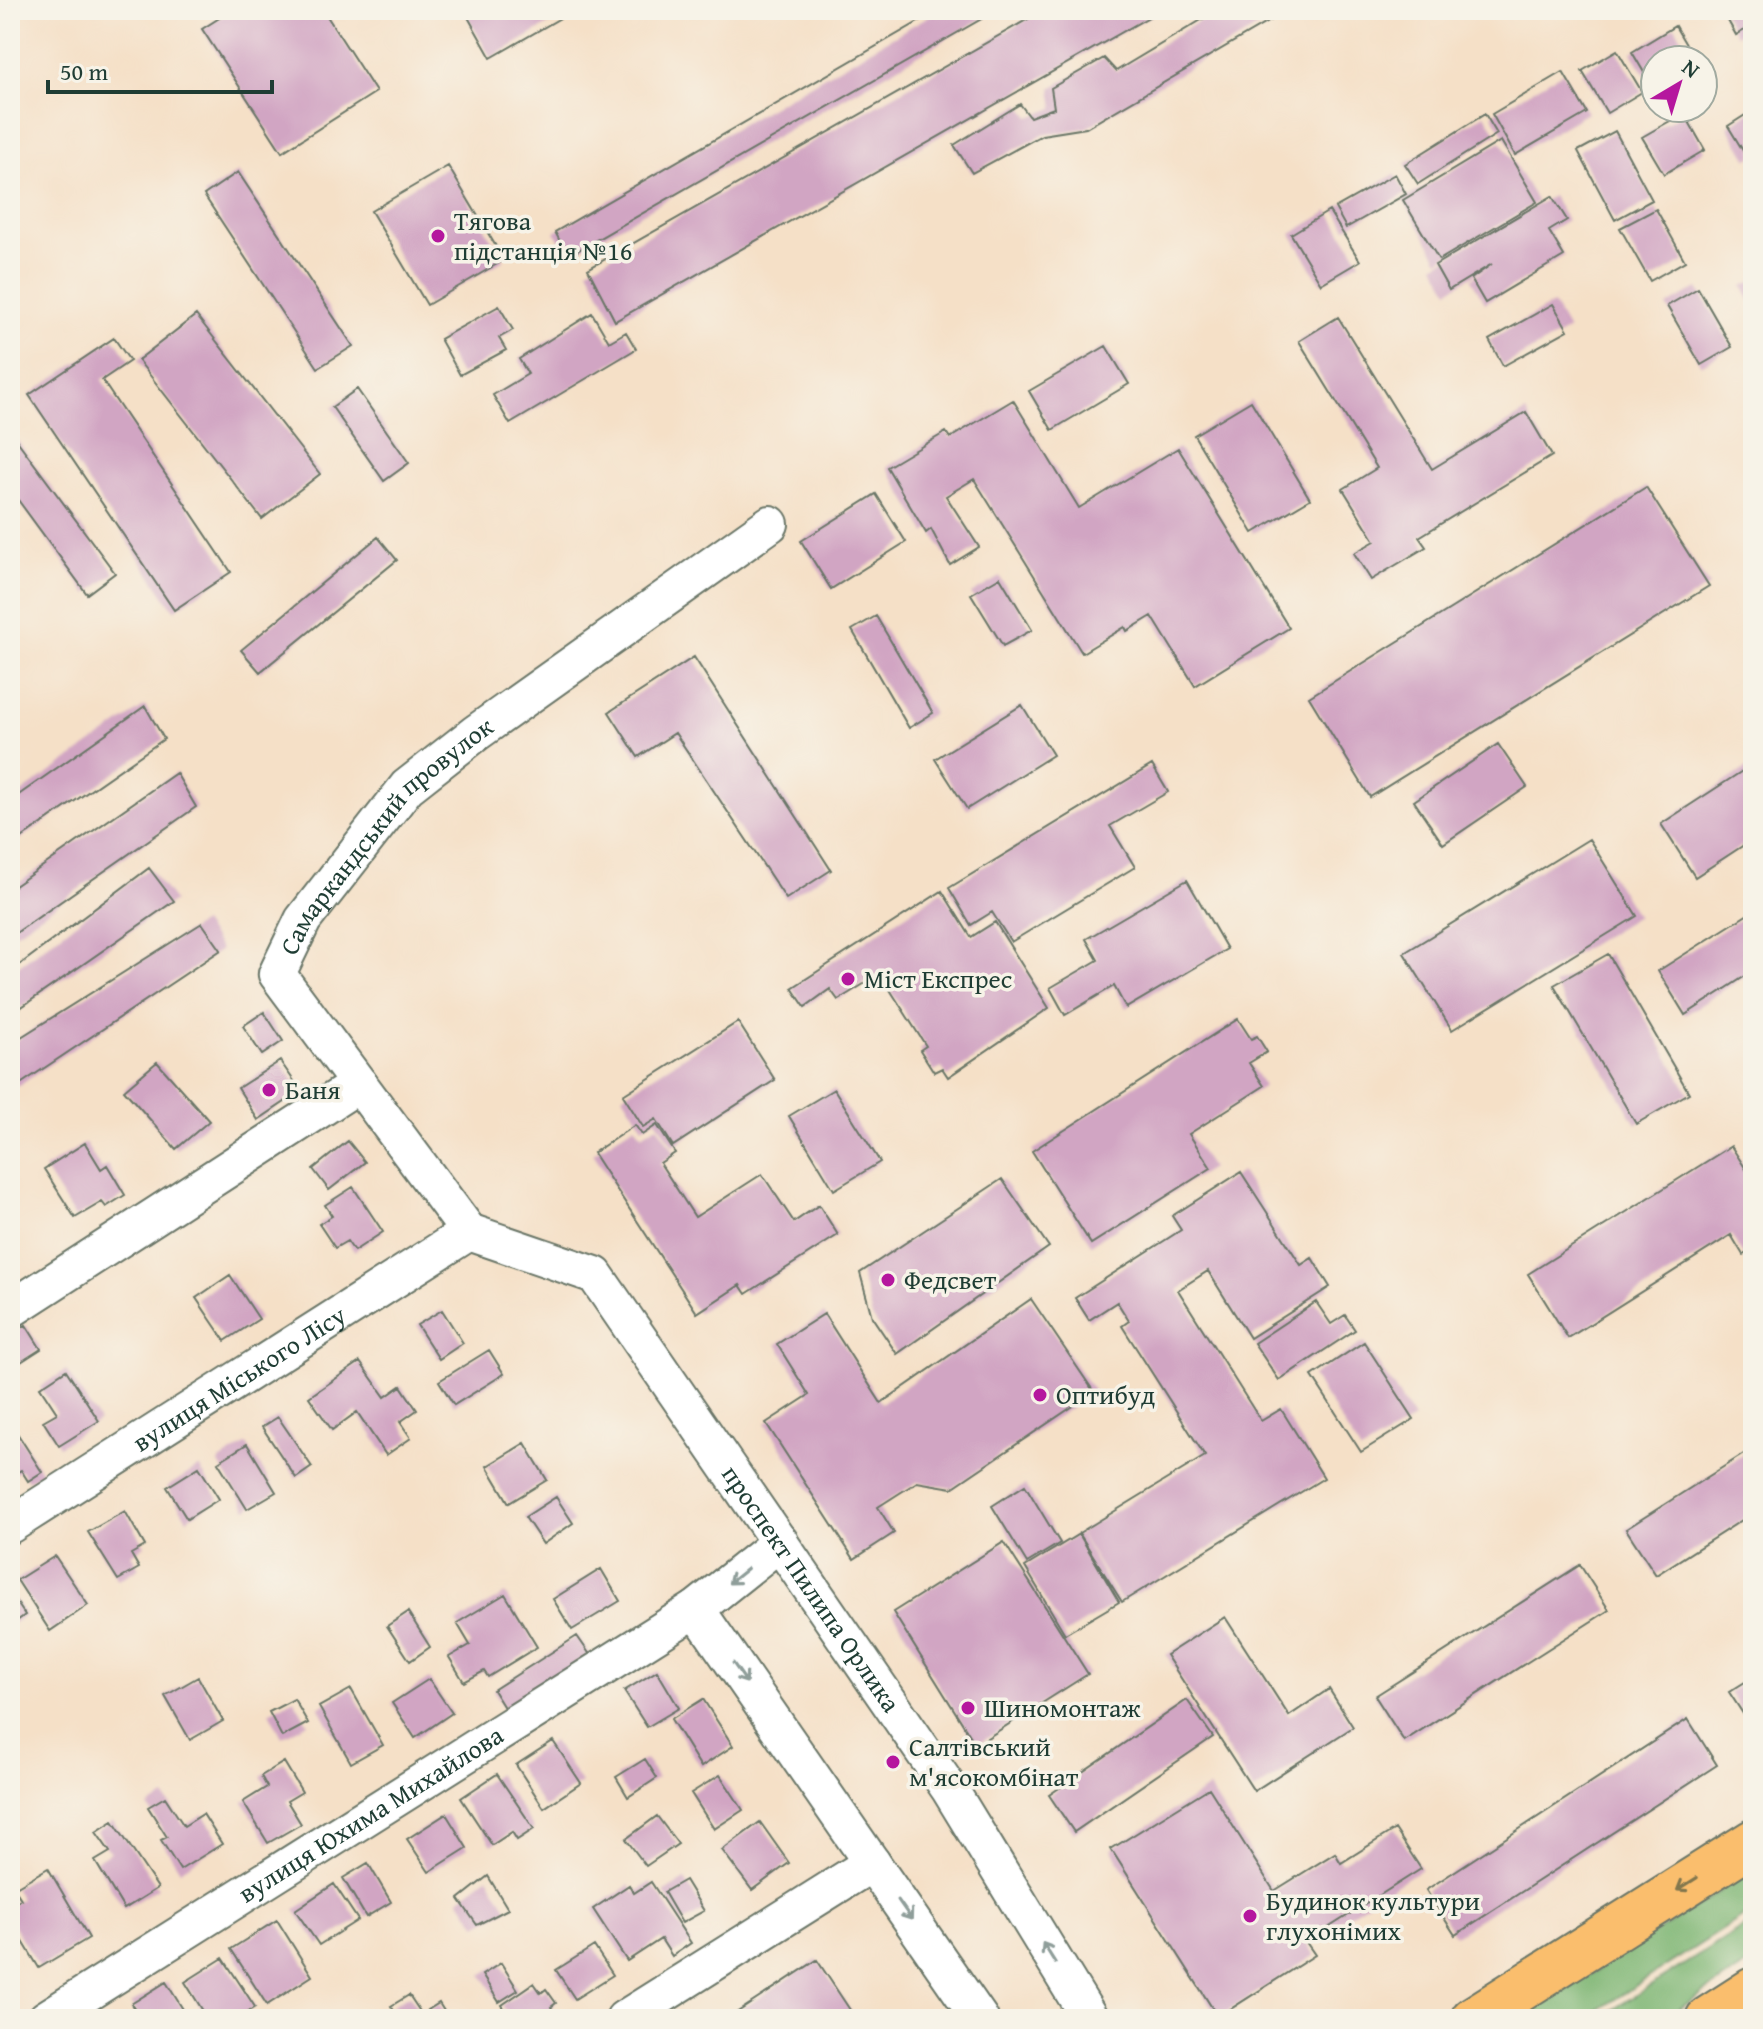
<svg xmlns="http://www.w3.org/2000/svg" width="1763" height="2029" font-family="'Gentium Book Plus',serif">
  <rect width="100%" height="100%" fill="#f7f3e8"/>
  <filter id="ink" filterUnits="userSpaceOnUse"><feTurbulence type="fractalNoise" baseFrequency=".0125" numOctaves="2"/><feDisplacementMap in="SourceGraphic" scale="16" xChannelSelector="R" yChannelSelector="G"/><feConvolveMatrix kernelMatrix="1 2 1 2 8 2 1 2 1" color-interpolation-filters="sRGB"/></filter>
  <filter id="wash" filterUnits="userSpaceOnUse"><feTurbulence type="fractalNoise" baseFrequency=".006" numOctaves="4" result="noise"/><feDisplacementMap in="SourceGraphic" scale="32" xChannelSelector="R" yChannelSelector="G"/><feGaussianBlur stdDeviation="1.8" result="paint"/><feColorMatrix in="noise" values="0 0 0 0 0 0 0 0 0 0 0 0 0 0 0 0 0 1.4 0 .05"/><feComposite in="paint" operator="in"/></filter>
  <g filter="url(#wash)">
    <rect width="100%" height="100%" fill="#f5e0c7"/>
    <path fill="#7db572" stroke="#4e7953" stroke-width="2" d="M1753,1870V1910L1584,2019H1521Z
      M1753,1921V1961L1663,2019H1598Z"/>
    <g id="blocks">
      <path fill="#d1a5c3" d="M232,10H323L376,92L282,152L202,29Z
        M464,10H574L491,58Z
        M939,10H997L568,256L555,232Z
        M1044,10H1161L615,321L588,269Z
        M1218,10H1288L1086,128L1042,135L972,173L954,145L1020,104L1030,117L1054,108L1051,88L1104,58L1116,71Z
        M1722,10H1753V25L1736,35Z
        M1675,26L1695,60H1655V84L1652,86L1632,52Z
        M1617,50L1642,92L1607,113L1582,71Z
        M1563,72L1587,113L1515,155L1492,114Z
        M1753,110V156L1748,159L1728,126Z
        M1684,113L1705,150L1664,174L1642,137Z
        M1485,114L1497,134L1418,184L1405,164Z
        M1615,131L1652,200L1615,220L1578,151Z
        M1501,141L1537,202L1439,260L1403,200Z
        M448,166L504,260L427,305L371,211Z
        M238,172L353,346L318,368L204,195Z
        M1395,174L1406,194L1346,228L1335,208Z
        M1552,196L1567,220L1549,231L1564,256L1485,303L1471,279L1492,264L1449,290L1435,265Z
        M1656,209L1685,261L1650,281L1620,228Z
        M1329,211L1360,261L1321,284L1291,234Z
        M1753,281V305L1743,286Z
        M1698,288L1732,347L1701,365L1667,306Z
        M1553,304L1568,330L1503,366L1489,340Z
        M499,306L513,330L499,338L506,350L460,375L440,339Z
        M592,313L609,342L626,332L636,349L510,424L493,395L528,374L519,359Z
        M196,315L320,474L262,519L138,360Z
        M1338,317L1432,469L1526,412L1552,456L1419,537L1426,547L1371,580L1354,553L1375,541L1343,489L1377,468L1299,341Z
        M114,338L130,361L102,380L231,572L174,610L29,395Z
        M1106,346L1129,384L1052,430L1029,391Z
        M357,389L409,463L384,481L332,407Z
        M1013,400L1079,508L1178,448L1289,628L1195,686L1152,616L1127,631L1125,627L1082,653L974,479L946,496L979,547L950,565L931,529L926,533L887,467L946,432L950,438Z
        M1251,401L1310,499L1253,533L1194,435Z
        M10,431L115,573L87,594L10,489Z
        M1646,487L1709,586L1370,797L1309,697Z
        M876,494L906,542L831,589L801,541Z
        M378,537L397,560L260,672L241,650Z
        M1000,577L1032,630L1003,646L971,594Z
        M876,616L933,713L909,728L852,630Z
        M694,657L831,870L786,899L675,733L638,757L609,712Z
        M1022,705L1053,755L967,809L935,759Z
        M145,706L164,739L10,846V801Z
        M1498,744L1527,787L1443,844L1414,801Z
        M1753,764V839L1695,877L1661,824Z
        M1152,765L1168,792L1110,826L1135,867L1011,942L992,912L971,925L949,888Z
        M176,773L196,807L10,937V889Z
        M1589,839L1637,916L1452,1030L1404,953Z
        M149,868L174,901L10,1015V972Z
        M1187,880L1227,949L1126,1008L1114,986L1065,1015L1050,988L1098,960L1086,939Z
        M942,891L971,937L995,922L1049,1008L948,1077L942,1068L934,1072L920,1050L926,1046L880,974L838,1000L830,989L805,1007L792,988Z
        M1753,911V971L1685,1015L1658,971Z
        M202,923L221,950L10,1091V1044Z
        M1608,954L1689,1093L1636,1124L1554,985Z
        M264,1012L283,1041L262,1055L243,1026Z
        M1238,1019L1251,1039L1257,1036L1267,1052L1249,1063L1264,1086L1189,1134L1211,1168L1091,1244L1032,1151Z
        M738,1022L775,1080L673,1146L656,1119L643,1127L623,1095Z
        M280,1061L301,1091L258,1120L238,1088Z
        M157,1062L209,1121L176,1149L124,1090Z
        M834,1089L880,1162L834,1190L789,1116Z
        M635,1125L642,1135L657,1125L675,1153L660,1163L695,1217L762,1174L794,1222L819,1205L838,1235L746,1294L740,1285L697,1313L593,1153Z
        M348,1141L365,1162L329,1190L313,1169Z
        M85,1143L101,1169L107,1165L125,1195L106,1207L102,1202L75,1218L44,1169Z
        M1731,1146L1753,1180V1249L1743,1255L1731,1235L1568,1338L1528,1274Z
        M1241,1172L1301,1265L1312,1258L1330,1287L1250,1338L1208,1271L1178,1290L1261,1421L1281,1409L1324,1478L1122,1602L1079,1533L1205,1456L1122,1326L1129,1321L1117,1302L1089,1320L1075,1298L1181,1230L1172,1216Z
        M1002,1179L1049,1247L897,1354L872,1317L860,1273Z
        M353,1187L383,1232L354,1251L347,1241L335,1248L319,1224L332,1216L325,1205Z
        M230,1275L259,1319L225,1341L196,1298Z
        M1031,1299L1094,1392L952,1488L917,1482L878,1507L894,1533L854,1559L766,1423L809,1395L777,1344L824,1314L881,1403Z
        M1316,1302L1331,1324L1345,1315L1355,1330L1279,1380L1254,1343Z
        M442,1310L463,1343L439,1359L417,1325Z
        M26,1325L41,1349L10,1369V1335Z
        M1364,1342L1414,1419L1361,1452L1312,1376Z
        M489,1350L504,1374L454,1405L439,1381Z
        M360,1362L385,1397L401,1386L417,1410L400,1422L411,1438L386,1455L357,1412L332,1430L309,1397Z
        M66,1370L99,1421L59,1446L43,1421L57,1413L40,1387Z
        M278,1417L312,1467L296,1478L262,1427Z
        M10,1422L42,1472L28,1481L21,1470L10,1476Z
        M525,1443L547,1480L509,1503L487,1466Z
        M247,1444L276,1492L247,1509L218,1462Z
        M1753,1448V1513L1656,1575L1626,1529Z
        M199,1467L219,1499L187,1519L167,1487Z
        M1025,1485L1060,1543L1027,1563L992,1506Z
        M556,1497L573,1523L543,1544L525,1517Z
        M125,1511L145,1546L131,1554L139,1568L118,1580L88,1532Z
        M1079,1534L1119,1602L1065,1634L1025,1567Z
        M1004,1542L1088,1674L976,1745L893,1612Z
        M55,1556L88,1605L50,1631L17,1580Z
        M1580,1565L1609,1610L1404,1741L1375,1696Z
        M601,1569L620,1601L572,1630L553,1599Z
        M505,1594L537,1647L488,1677L484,1671L464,1682L449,1657L470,1645L457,1623Z
        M13,1597L25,1615L10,1626V1599Z
        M408,1612L430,1647L410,1661L387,1626Z
        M1225,1617L1289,1716L1329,1689L1353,1727L1254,1791L1166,1655Z
        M577,1636L593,1659L508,1714L493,1690Z
        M657,1671L679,1708L647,1727L624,1691Z
        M198,1677L223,1721L190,1740L165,1696Z
        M1753,1677V1729L1729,1692Z
        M429,1679L452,1713L415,1738L392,1703Z
        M351,1689L383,1745L351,1763L319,1707Z
        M294,1699L308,1723L282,1737L269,1712Z
        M703,1699L733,1746L701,1767L671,1719Z
        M1187,1700L1213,1737L1074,1832L1049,1795Z
        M1688,1719L1717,1765L1455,1935L1426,1890Z
        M553,1741L581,1783L544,1808L516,1765Z
        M645,1759L657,1778L628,1797L616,1777Z
        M284,1762L302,1792L287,1801L301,1824L268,1843L243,1802L267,1787L261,1776Z
        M497,1774L534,1829L517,1840L512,1832L492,1845L461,1798Z
        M720,1775L743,1810L714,1829L691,1793Z
        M1209,1788L1274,1891L1335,1853L1341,1863L1395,1829L1421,1869L1306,1942L1315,1955L1218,2017L1111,1849Z
        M165,1797L184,1826L203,1814L222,1844L180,1870L161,1840L167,1837L148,1807Z
        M446,1814L467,1848L429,1872L407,1839Z
        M657,1816L678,1844L646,1866L626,1839Z
        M113,1821L158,1888L124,1909L95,1861L110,1852L96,1832Z
        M760,1822L789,1863L752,1890L722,1850Z
        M368,1863L391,1902L366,1917L343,1878Z
        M48,1868L89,1938L39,1968L10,1920V1905L21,1899L14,1888Z
        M488,1876L508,1909L477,1925L459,1899Z
        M685,1880L704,1911L682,1923L664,1892Z
        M651,1882L691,1943L672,1956L661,1939L627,1961L593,1909L629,1885L634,1893Z
        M334,1884L358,1920L319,1945L295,1910Z
        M277,1920L312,1976L267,2005L231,1949Z
        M594,1946L613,1975L575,1999L556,1970Z
        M223,1958L255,2007L236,2019H208L185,1982Z
        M817,1960L856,2019H727Z
        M501,1963L518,1990L499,2002L482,1975Z
        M166,1982L189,2019H141L131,2004Z
        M534,1983L541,1993L546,1989L556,2003L551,2007L556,2015L549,2019H511L502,2005Z
        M409,1995L425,2019H399L391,2006Z
        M439,2003L449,2019H434L428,2010Z"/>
    </g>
  </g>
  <g filter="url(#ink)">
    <use href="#blocks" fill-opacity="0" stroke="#6a7667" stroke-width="2"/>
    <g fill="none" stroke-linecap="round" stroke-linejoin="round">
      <g stroke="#6a7667" stroke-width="40">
        <g id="minor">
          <path id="s1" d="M469,1232L595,1275L950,1790L1090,2019"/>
          <path id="s2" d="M469,1232L277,974L303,920L407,787L476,733L770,524"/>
          <path d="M10,1310L359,1084"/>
          <path id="s3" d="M10,1525L469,1232"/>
          <path d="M696,1609L980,2019"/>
          <path id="s4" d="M46,2019L696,1609L780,1542"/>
          <path d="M624,2019L872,1863"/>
        </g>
      </g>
      <g stroke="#6a7667" stroke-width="48">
        <path id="primary" d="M1473,2019L1753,1842
          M1708,2019L1753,1990"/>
      </g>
      <use href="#minor" stroke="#fff" stroke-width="36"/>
      <use href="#primary" stroke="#fabe6d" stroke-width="44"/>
    </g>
    <defs><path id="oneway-shaft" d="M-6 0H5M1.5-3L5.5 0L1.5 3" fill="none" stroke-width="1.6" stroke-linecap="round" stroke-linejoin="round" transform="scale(2)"/></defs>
    <g stroke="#8f9e9a">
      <use href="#oneway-shaft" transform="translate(738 1576) rotate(141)"/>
      <use href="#oneway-shaft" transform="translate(740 1673) rotate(55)"/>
      <use href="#oneway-shaft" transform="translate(905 1910) rotate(55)"/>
      <use href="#oneway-shaft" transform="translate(1049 1953) rotate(-122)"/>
    </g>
    <use stroke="#82774e" href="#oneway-shaft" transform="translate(1687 1884) rotate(148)"/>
  </g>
  <g fill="#b5179e" stroke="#f7f3e8" stroke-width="3">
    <circle cx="438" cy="236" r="8"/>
    <circle cx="848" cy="979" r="8"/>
    <circle cx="269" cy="1090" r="8"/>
    <circle cx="888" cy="1280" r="8"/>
    <circle cx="1040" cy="1395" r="8"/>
    <circle cx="968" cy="1708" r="8"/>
    <circle cx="893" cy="1762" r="8"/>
    <circle cx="1250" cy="1916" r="8"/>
  </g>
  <g text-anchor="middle" stroke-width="7" stroke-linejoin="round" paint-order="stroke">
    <g font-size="26" fill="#1f3d34" stroke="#f7f3e8" text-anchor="start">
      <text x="454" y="230">Тягова<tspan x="454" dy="30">пiдстанцiя №16</tspan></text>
      <text x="864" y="988">Міст Експрес</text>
      <text x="285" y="1099">Баня</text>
      <text x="904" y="1289">Федсвет</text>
      <text x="1056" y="1404">Оптибуд</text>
      <text x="984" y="1717">Шиномонтаж</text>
      <text x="909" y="1756">Салтівський<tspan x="909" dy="30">м'ясокомбінат</tspan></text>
      <text x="1266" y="1910">Будинок культури<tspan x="1266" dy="30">глухонімих</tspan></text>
    </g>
    <g font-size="26" fill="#1f3d34" stroke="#f7f3e8">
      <text dy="9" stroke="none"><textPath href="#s2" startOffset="500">Самаркандський провулок</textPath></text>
      <text dy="9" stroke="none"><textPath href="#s3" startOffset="272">вулиця Міського Лісу</textPath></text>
      <text dy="9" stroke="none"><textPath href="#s1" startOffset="514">проспект Пилипа Орлика</textPath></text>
      <text dy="9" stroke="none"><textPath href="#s4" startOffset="384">вулиця Юхима Михайлова</textPath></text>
    </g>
  </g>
  <rect width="1763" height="2029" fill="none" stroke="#f7f3e8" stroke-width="40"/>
  <g transform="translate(1679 84) rotate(38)"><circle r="38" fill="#f7f3e8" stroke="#a1aaa0" stroke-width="2"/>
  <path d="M0-6L14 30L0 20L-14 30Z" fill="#b5179e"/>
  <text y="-12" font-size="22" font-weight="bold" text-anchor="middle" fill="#1f3d34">N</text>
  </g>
  <path d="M48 80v12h224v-12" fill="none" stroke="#1f3d34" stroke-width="4"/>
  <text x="60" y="80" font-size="24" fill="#1f3d34" stroke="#f7f3e8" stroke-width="6" paint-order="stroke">50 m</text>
</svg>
